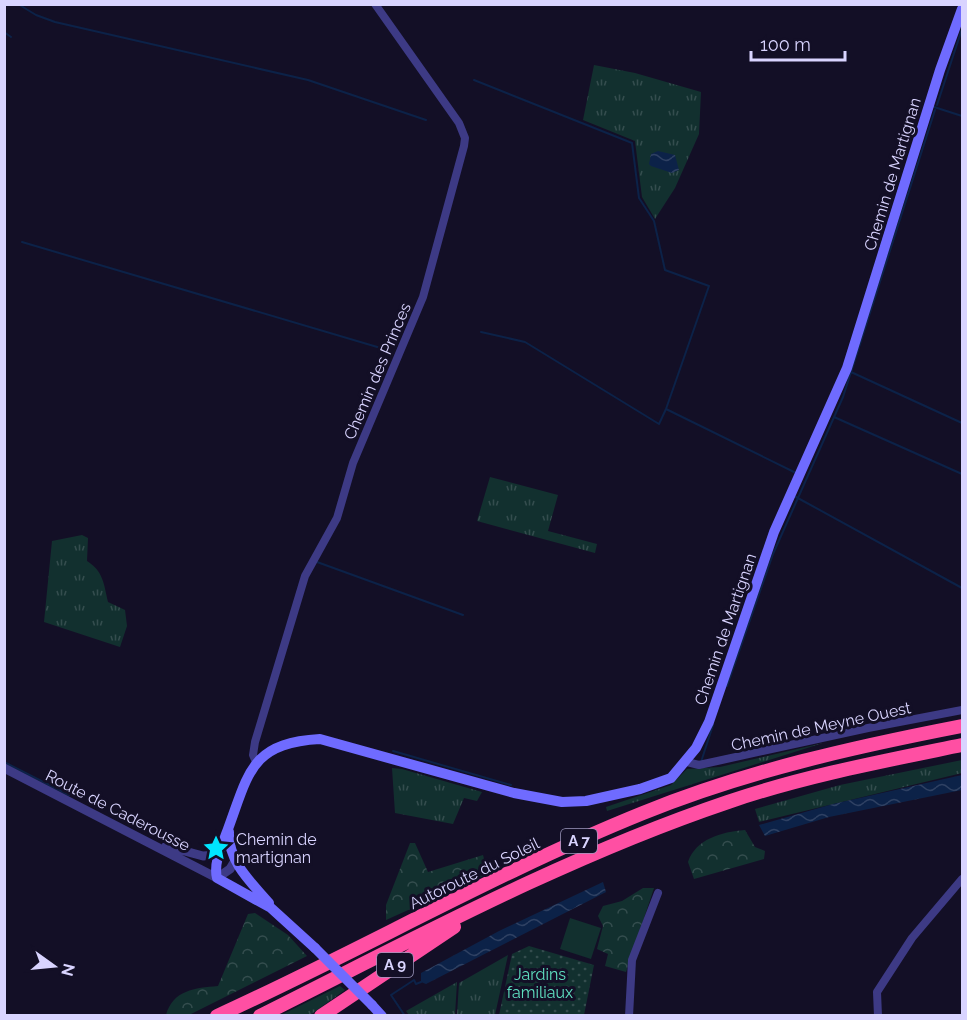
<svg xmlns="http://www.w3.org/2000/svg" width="967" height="1020" font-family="Raleway,sans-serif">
  <defs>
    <pattern id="grass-tufts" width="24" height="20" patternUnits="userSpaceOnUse" patternTransform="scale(1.5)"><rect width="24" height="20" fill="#12302f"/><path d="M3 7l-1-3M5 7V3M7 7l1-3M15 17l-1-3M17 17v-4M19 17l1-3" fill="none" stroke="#344d4e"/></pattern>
    <pattern id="forest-crowns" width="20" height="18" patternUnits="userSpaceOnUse" patternTransform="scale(1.5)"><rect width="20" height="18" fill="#12302f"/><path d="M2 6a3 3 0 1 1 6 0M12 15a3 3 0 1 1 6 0" fill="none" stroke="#344d4e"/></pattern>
    <pattern id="garden-dots" width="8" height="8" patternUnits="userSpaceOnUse" patternTransform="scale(1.5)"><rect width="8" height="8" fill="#12302f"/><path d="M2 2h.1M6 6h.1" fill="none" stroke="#344d4e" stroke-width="1.8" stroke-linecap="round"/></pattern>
    <pattern id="water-waves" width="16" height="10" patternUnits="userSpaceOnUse" patternTransform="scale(1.5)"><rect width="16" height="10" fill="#0c2248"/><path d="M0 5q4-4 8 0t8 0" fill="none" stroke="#2f4163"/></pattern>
  </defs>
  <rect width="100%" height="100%" fill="#130f26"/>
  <path fill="url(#grass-tufts)" d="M594,65L635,73L701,92L699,134L675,188L655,219L642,197L635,141L583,120Z
    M490,477L558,495L548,531L597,544L595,553L477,521Z
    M82,535L88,538L87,561C103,571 104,584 108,602L125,610L127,626L120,647L44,622L52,541Z
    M823,743L607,811L606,807L671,785L687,769L720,767Z
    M962,760V773L759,822L755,809L840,785Z
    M392,768L402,769L482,792L477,801L464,798L453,824L395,813Z
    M508,955L495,1015H457L459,983Z
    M457,982L455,1015H409L406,1011Z
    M340,986L345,990L310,1015L279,1016Z"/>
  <path fill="url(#forest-crowns)" d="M745,830L755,847L765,851L764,859L694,879L688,862C696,839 721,832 745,830Z
    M410,843H415L428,872L483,855L488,874L386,920V905Z
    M643,888H654L626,972L605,966L608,954L597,949L603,926L598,916L603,906L622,901Z
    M255,913L288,935L307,956L189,1015H166C173,990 195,988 218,986L248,914Z"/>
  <path fill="url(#garden-dots)" d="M529,946L594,965L584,1015H499L512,954Z"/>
  <path fill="#12302f" d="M570,918L601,928L591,959L560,949Z"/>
  <path fill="url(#water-waves)" d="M658,151L675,155L679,170L672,173L651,166L649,164L651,154Z
    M962,775V790L829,817L765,836L759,825L833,804Z
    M603,882L606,892L426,984L421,982V973L499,931Z"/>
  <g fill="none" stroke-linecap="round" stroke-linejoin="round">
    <path stroke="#0c2248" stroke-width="2" d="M18,4L36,15L55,22L308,80L426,120
      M4,32L11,37
      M474,80L632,143L639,198L654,221L665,270L709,286L666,409
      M937,105L962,29
      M934,107L962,116
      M22,242L384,349
      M481,332L525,342L659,424L666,409L794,472
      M851,372L962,423
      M834,417L962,474
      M796,497L962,588
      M317,562L463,615
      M727,686L773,554L843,397L935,110
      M393,751L511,785
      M4,762L69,795
      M701,762L713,725
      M405,1016L391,995L414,980L416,984L421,982"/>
    <path stroke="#3d3a85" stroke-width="8" d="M256,762L253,755L255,742L305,576L337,518L353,463L423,297L464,146L465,138L459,123L375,4
      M687,762L699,765L868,728L962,710
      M629,1016L632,960L658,893
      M878,1016L877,992L912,938L962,879"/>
    <path stroke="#3d3a85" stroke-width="9" d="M4,768L217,878L230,869L235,861
      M166,846L203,856L219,855"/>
    <path stroke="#6f6bff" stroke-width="10" d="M229,832C228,862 251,882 269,903
      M315,948L271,908L217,878C213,862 223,843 228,829C249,772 251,743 320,739L514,793L562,802L586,801L640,789L671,778L696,748L709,722L774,532L847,368L940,70L962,9
      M372,1005L382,1016"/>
    <path stroke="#ff4fa3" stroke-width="14" d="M217,1016C360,951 497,872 643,813C746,771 854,747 962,726
      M260,1016C414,939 565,857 728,802C804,776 884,761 962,745
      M321,1016L454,927"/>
    <path stroke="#6f6bff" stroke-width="10" d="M315,948L372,1005"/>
  </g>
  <defs>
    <g id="sight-bare" transform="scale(2.07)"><path d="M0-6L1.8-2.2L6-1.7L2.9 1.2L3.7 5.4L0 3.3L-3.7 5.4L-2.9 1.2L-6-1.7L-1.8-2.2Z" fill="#00e5ff" stroke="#130f26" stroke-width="2.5" paint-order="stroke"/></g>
  </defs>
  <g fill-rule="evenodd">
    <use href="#sight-bare" x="216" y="848"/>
  </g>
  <g text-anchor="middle" stroke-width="6" stroke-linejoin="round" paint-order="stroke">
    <g fill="#130f26" stroke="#9e99be" stroke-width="1.5">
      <rect x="561" y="829" width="36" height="24" rx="4.5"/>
      <rect x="377" y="953" width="36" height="24" rx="4.5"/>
    </g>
    <g font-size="15" font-weight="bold" fill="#d9d4ff">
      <text x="579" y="846">A 7</text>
      <text x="395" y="970">A 9</text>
    </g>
    <g font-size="16" fill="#d9d4ff" stroke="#130f26">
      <text transform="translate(892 174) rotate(-73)" y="6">Chemin de Martignan</text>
      <text transform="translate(377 371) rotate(-67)" y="6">Chemin des Princes</text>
      <text transform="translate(725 629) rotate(-71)" y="6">Chemin de Martignan</text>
      <text transform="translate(821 726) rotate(-12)" y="6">Chemin de Meyne Ouest</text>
      <text transform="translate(118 810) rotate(27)" y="6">Route de Caderousse</text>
      <text transform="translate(474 873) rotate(-26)" y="6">Autoroute du Soleil</text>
    </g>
    <g font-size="16" fill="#d9d4ff" stroke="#130f26" text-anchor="start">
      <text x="236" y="845">Chemin de<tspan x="236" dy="18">martignan</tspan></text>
    </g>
    <g font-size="16" fill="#5fe0c0" stroke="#130f26">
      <text x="540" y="980">Jardins<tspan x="540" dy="18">familiaux</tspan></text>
    </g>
  </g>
  <rect width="967" height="1020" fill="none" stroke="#d9d4ff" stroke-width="12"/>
  <g transform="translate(54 966) rotate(105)" stroke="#130f26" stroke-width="4.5" paint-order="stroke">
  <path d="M0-4.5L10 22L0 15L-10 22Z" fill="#d9d4ff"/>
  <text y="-9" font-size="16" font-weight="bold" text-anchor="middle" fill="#d9d4ff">N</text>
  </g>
  <path d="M751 51v9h94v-9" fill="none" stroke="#d9d4ff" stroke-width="3"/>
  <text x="760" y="51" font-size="18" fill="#d9d4ff" stroke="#130f26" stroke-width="4.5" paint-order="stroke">100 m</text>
</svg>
